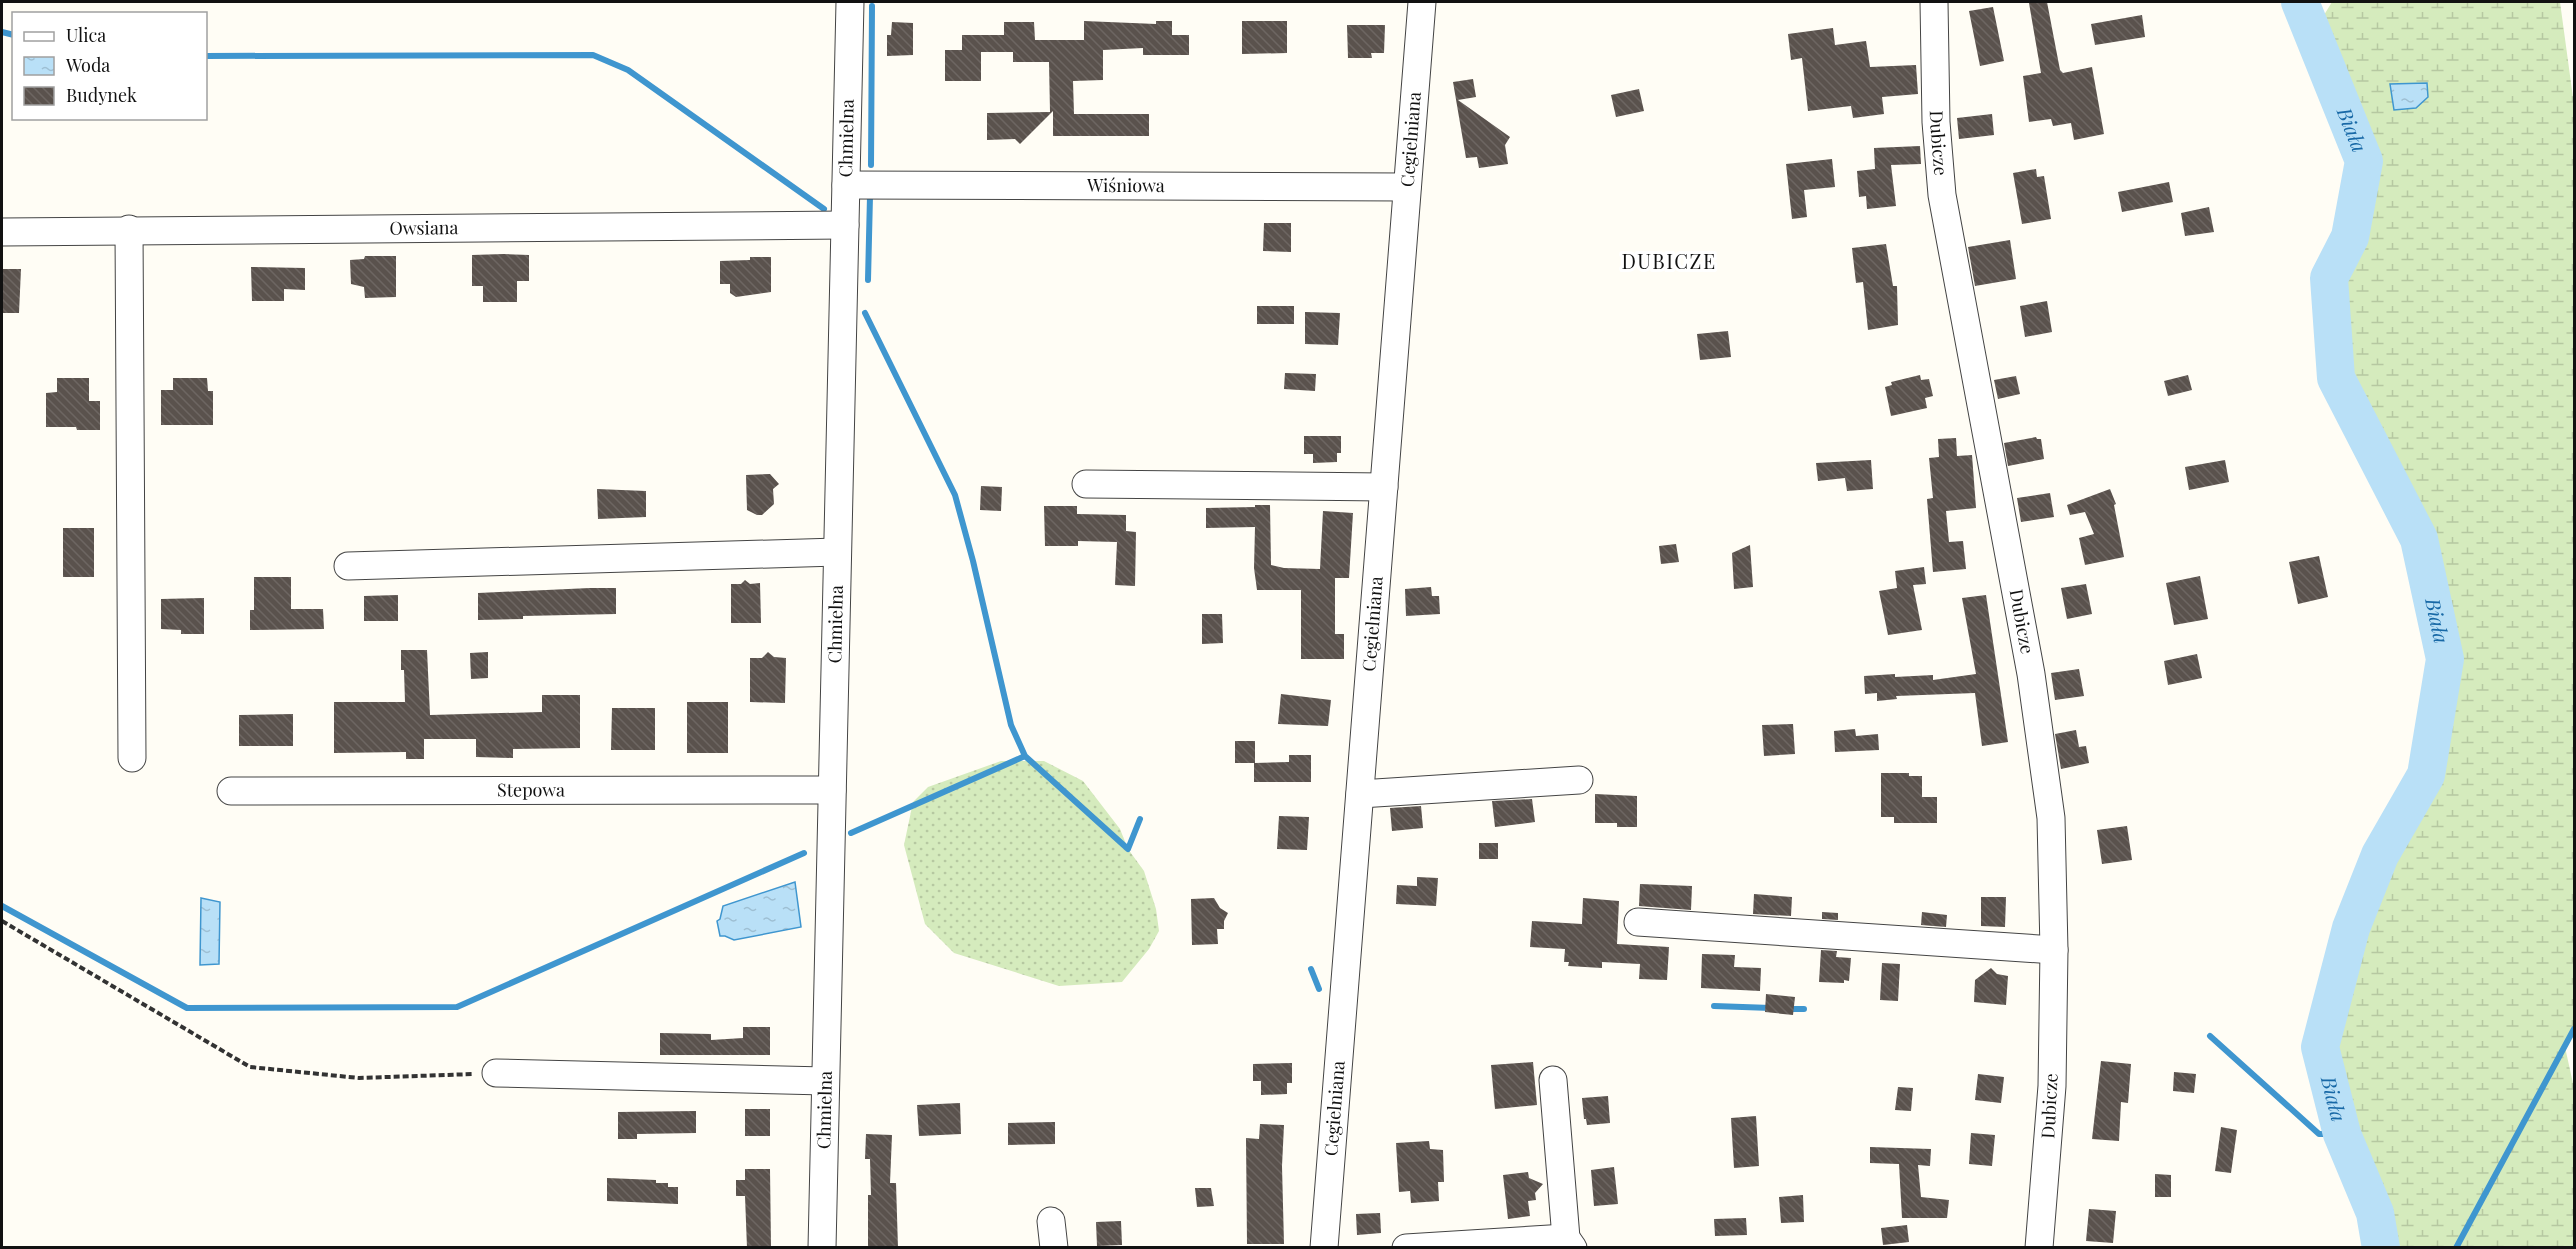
<svg xmlns="http://www.w3.org/2000/svg" width="2576" height="1249" font-family="'Playfair Display',serif">
  <defs>
    <pattern id="grass-dots" width="8" height="8" patternUnits="userSpaceOnUse" patternTransform="scale(1.5)"><rect width="8" height="8" fill="#d5ebbd"/><path d="M2 2h.1M6 6h.1" fill="none" stroke="#b6c8a1" stroke-width="1.8" stroke-linecap="round"/></pattern>
    <pattern id="wetland-marsh" width="20" height="14" patternUnits="userSpaceOnUse" patternTransform="scale(1.5)"><rect width="20" height="14" fill="#d5ebbd"/><path d="M1 5h8M5 5V1M11 12h8M15 12V8" fill="none" stroke="#b6c8a1"/></pattern>
    <pattern id="water-ripples" width="26" height="14" patternUnits="userSpaceOnUse" patternTransform="scale(1.5)"><rect width="26" height="14" fill="#b9e0f7"/><path d="M2 4q2-2 4 0t4 0M15 11q2-2 4 0t4 0" fill="none" stroke="#9ebfd3"/></pattern>
    <pattern id="building-back-hatch" width="6" height="6" patternUnits="userSpaceOnUse" patternTransform="scale(1.5)"><rect width="6" height="6" fill="#5a524d"/><path d="M-1 5l2 2M0 0l6 6M5-1l2 2" fill="none" stroke="#6d6662"/></pattern>
  </defs>
  <rect width="100%" height="100%" fill="#fffdf5"/>
  <path fill="url(#grass-dots)" d="M1001,761H1044L1083,781L1120,829L1128,849L1144,871L1156,909L1159,931L1149,949L1122,982L1059,986L954,953L925,924L904,845L913,802L928,787Z"/>
  <path fill="url(#wetland-marsh)" d="M2332,2H2560L2574,105V1029L2565,1047L2574,1088V1247H2361L2378,1239L2375,1213L2342,1134L2320,1047L2351,928L2380,855L2426,775L2445,659L2419,539L2336,378L2329,278L2350,237L2364,161L2313,33Z"/>
  <path fill="url(#water-ripples)" stroke="#3f96cf" stroke-width="1.5" d="M2427,83L2428,97L2416,108L2394,110L2390,84Z
    M795,882L801,927L734,940L725,936H720L717,921L720,919L723,906Z
    M201,898L220,902L219,964L200,965Z"/>
  <g fill="none" stroke-linecap="round" stroke-linejoin="round">
    <path stroke="#3f96cf" stroke-width="6" d="M2,32L14,35
      M206,56L593,55L628,70L824,209
      M871,165L872,6
      M868,280L870,196
      M865,313L955,495L973,561L1011,725L1025,756L1128,849L1140,819
      M851,833L1025,756
      M2,906L187,1008L457,1007L804,853
      M1311,969L1319,989
      M1714,1006L1771,1008
      M1787,1009H1804
      M2210,1036L2319,1134H2342
      M2456,1248L2574,1029"/>
    <path stroke="#b9e0f7" stroke-width="38" id="s1" d="M2300,2L2364,161L2350,237L2329,278L2336,378L2419,539L2445,659L2426,775L2380,855L2351,928L2320,1047L2342,1134L2375,1213L2381,1248"/>
  </g>
  <path fill="url(#building-back-hatch)" d="M2047,2L2060,70L2063,73L2092,67L2104,134L2074,140L2071,123L2053,126L2051,119L2029,122L2023,76L2041,73L2029,3Z
    M1993,7L2004,61L1980,66L1969,11Z
    M2142,15L2145,37L2095,45L2091,24Z
    M1084,21L1156,24V21H1172V35H1189V55H1143V48L1103,50V80L1073,81L1074,114H1149V136H1053V111L1020,144L1015,139L987,140V113L1050,112L1049,62H1013V52H981V81H945V50H962V35H1004V22H1034L1035,40H1084Z
    M1242,21H1287V53L1242,54Z
    M892,22L913,23V55L887,56V35H891Z
    M1347,25H1385L1384,53H1371L1372,58H1348Z
    M1833,28L1835,45L1866,41L1870,67L1916,65L1918,94L1882,97L1884,114L1853,118L1851,106L1808,111L1802,58L1791,60L1788,34Z
    M1473,79L1476,97L1458,100L1510,137L1505,145L1508,164L1479,168L1477,157L1466,158L1453,82Z
    M1639,89L1644,111L1616,117L1611,95Z
    M1992,114L1994,135L1959,139L1957,118Z
    M1920,146L1921,164L1891,165L1896,206L1867,209L1866,196L1859,197L1857,171L1875,169L1874,148Z
    M1832,159L1835,187L1804,190L1807,217L1792,219L1786,164Z
    M2036,169L2037,177L2044,176L2051,219L2022,224L2013,173Z
    M2169,182L2173,202L2122,212L2118,192Z
    M2209,207L2214,232L2185,236L2181,213Z
    M1264,223H1291V252L1263,251Z
    M2010,240L2016,279L1975,286L1968,247Z
    M1886,244L1893,286H1897L1898,325L1868,330L1863,282L1856,283L1852,248Z
    M504,254L529,255V281H517V302H483V286H472V255Z
    M365,256H396V297L365,298L364,287L351,284L350,260L364,259Z
    M750,257H771V292L736,297L730,293V284H720V261L750,260Z
    M251,267L305,268V290L284,289V301H252Z
    M2,269H21L19,313H2Z
    M2047,301L2052,332L2025,337L2020,306Z
    M1257,306H1294V324H1257Z
    M1305,312L1340,313L1338,345L1305,344Z
    M1728,331L1731,357L1700,360L1697,334Z
    M1285,373L1316,374L1315,391L1284,389Z
    M1920,375L1921,380L1929,379L1933,396L1925,398L1927,408L1891,416L1885,387L1892,385L1891,382Z
    M2188,375L2192,390L2168,396L2164,381Z
    M2016,376L2020,394L1998,399L1994,380Z
    M57,378H89V401H100V430H77L76,427H46V393L57,392Z
    M173,378H207L208,391H213V425H161V390H173Z
    M1304,436H1341V453H1337V462L1313,463V454H1304Z
    M2036,437L2037,439H2041L2044,459L2008,466L2004,443Z
    M1956,438L1957,456L1972,455L1976,508L1946,511L1949,542L1963,541L1966,569L1933,572L1927,499L1933,498L1929,458L1939,457L1938,439Z
    M1871,460L1873,489L1847,491L1845,478L1818,481L1816,463Z
    M2225,460L2229,482L2189,490L2185,467Z
    M770,474L779,484L773,489L774,504L762,515H757L747,510L746,475Z
    M981,486L1002,487L1001,511L980,510Z
    M597,489L646,491V517L598,519Z
    M2110,489L2116,504L2114,505L2124,557L2085,565L2079,538L2094,534L2085,512L2070,515L2067,505Z
    M2050,493L2054,517L2021,522L2017,498Z
    M1255,505H1270L1271,565L1284,568L1320,569L1323,511L1353,513L1349,578H1335V634H1344V659H1301V590H1257L1254,568L1255,527L1206,528V508L1255,507Z
    M1044,506H1077V514L1126,515V531L1136,532L1135,586L1115,585L1117,542L1078,541V546H1045Z
    M63,528H94V577H63Z
    M1676,544L1679,562L1661,564L1659,546Z
    M1750,545L1753,587L1734,589L1732,553Z
    M2319,556L2328,597L2298,604L2289,562Z
    M1924,567L1926,584L1913,585L1922,630L1888,635L1879,591L1897,588L1895,571Z
    M2200,576L2208,619L2174,625L2166,583Z
    M254,577H291V609H323L324,629L250,630V610H254Z
    M745,580L750,584L760,583L761,623H731V584H741Z
    M2086,584L2092,614L2067,619L2061,588Z
    M1431,587L1432,596H1439L1440,614L1406,616L1405,589Z
    M590,588H616V614L523,616V619L478,620V593Z
    M398,595V621H364V596Z
    M1986,595L2008,742L1982,746L1975,693L1896,696L1897,699L1877,701V693L1865,694L1864,676L1895,674V677L1933,675V680L1976,674L1962,598Z
    M204,598V634H181V630L161,629V599Z
    M1202,614H1222L1223,643L1202,644Z
    M401,650H427L430,715L542,712V695H580V748L513,749V758L476,757V739H424V759H406V752L334,753V702H405L404,670H401Z
    M488,652V678L471,679L470,653Z
    M768,652L774,657L786,658L785,703L750,702V658H762Z
    M2197,654L2202,678L2168,685L2164,661Z
    M2079,669L2084,696L2055,700L2051,673Z
    M1281,694L1331,700L1328,726L1278,724Z
    M687,702H728V753H687Z
    M612,708H655V750H611Z
    M293,714V746H239V715Z
    M1793,724L1795,754L1764,756L1762,725Z
    M1855,729L1856,736L1878,734L1879,750L1835,752L1834,731Z
    M2076,730L2079,747L2086,746L2089,763L2061,769L2055,734Z
    M1235,741H1255V763L1289,762V755H1311V782H1254V763H1235Z
    M1881,773H1909V776H1922V797H1937V823H1894V817H1881Z
    M1595,794L1637,796V827H1617V823H1595Z
    M1532,799L1535,822L1495,827L1492,801Z
    M1421,806L1423,828L1392,831L1390,808Z
    M1279,816L1309,817L1307,850L1277,849Z
    M2127,826L2132,860L2102,864L2097,830Z
    M1479,843H1498V859H1479Z
    M1417,877L1438,878L1436,906L1396,904L1397,885L1417,886Z
    M1640,884L1692,886L1691,910L1639,906Z
    M1754,894L1792,897L1791,916L1753,914Z
    M1981,897H2006L2005,927L1981,926Z
    M1214,898L1220,908L1228,913L1224,921V929H1217L1218,944L1192,945L1191,899Z
    M1583,898L1619,901L1617,944L1669,947L1667,980L1639,979L1640,964L1602,962V968L1568,966L1569,962H1564L1565,949L1530,947L1532,921L1582,924Z
    M1822,912L1838,913V920L1822,919Z
    M1922,912L1947,915L1946,927L1921,925Z
    M1821,950L1837,951L1836,957L1851,958L1849,981L1844,980V983L1819,982Z
    M1702,954L1735,955L1734,967L1761,968L1760,991L1701,988Z
    M1882,963L1900,964L1898,1001L1880,1000Z
    M1991,968L1997,974L2008,976L2006,1005L1974,1002L1975,980Z
    M1766,994L1795,997L1793,1015L1765,1012Z
    M743,1027H770V1055H660V1033L711,1034V1040L743,1038Z
    M2101,1061L2131,1064L2128,1103L2121,1102L2119,1141L2092,1139Z
    M1533,1062L1537,1105L1495,1109L1491,1065Z
    M1292,1063V1083H1287V1094L1261,1095V1081H1253V1064Z
    M2174,1072L2196,1074L2194,1093L2173,1091Z
    M1978,1074L2004,1077L2001,1103L1975,1100Z
    M1898,1087L1913,1088L1911,1111L1895,1110Z
    M1608,1096L1610,1123L1587,1125L1586,1119H1584L1582,1098Z
    M960,1103L961,1134L919,1136L917,1105Z
    M745,1109H770V1136H745Z
    M696,1111V1133L637,1134V1139H618V1112Z
    M1756,1116L1759,1166L1734,1168L1731,1118Z
    M1055,1122V1144L1008,1145V1123Z
    M1260,1124L1284,1125L1282,1166L1284,1244H1247L1246,1138L1259,1139Z
    M2221,1127L2237,1130L2231,1173L2215,1171Z
    M1971,1133L1995,1135L1992,1166L1969,1164Z
    M866,1134L892,1135L890,1183H896L898,1248H868V1195H871L870,1159H865Z
    M1429,1141L1430,1149L1443,1150L1444,1182H1438L1439,1201L1411,1203L1410,1191L1399,1192L1396,1143Z
    M1870,1147L1931,1149L1930,1166L1918,1165L1921,1197L1949,1200L1947,1218H1902L1899,1164L1870,1163Z
    M1614,1167L1618,1204L1594,1206L1591,1170Z
    M745,1169H770L771,1248H747L745,1196H736V1180H745Z
    M1528,1172L1529,1178L1543,1184L1535,1193L1536,1200L1528,1201L1530,1216L1508,1219L1503,1175Z
    M2155,1174L2171,1175V1197H2155Z
    M607,1178L656,1180V1183H668V1187H678V1204L607,1201Z
    M1195,1188H1211L1214,1206L1197,1207Z
    M1803,1195L1804,1222L1781,1223L1779,1197Z
    M2089,1209L2116,1211L2113,1243L2086,1241Z
    M1380,1213L1381,1233L1357,1235L1356,1214Z
    M1746,1218L1747,1235L1715,1236L1714,1219Z
    M1121,1221L1122,1245L1097,1246L1096,1222Z
    M1907,1225L1909,1242L1883,1245L1881,1228Z"/>
  <g fill="none" stroke-linecap="round" stroke-linejoin="round">
    <g stroke="#444" stroke-width="29">
      <g id="minor">
        <path id="s2" d="M1934,2L1936,122L1942,195L2031,674L2051,818L2054,950L2052,1086L2039,1248"/>
        <path id="s3" d="M846,185L1407,187"/>
        <path d="M129,229L132,758"/>
        <path id="s4" d="M2,232L845,225"/>
        <path d="M1086,484L1384,487"/>
        <path d="M348,566L837,552"/>
        <path id="s5" d="M231,791L832,790"/>
        <path d="M1360,794L1579,780"/>
        <path d="M1638,922L2054,950"/>
        <path d="M496,1073L825,1081"/>
        <path d="M1553,1080L1566,1238"/>
        <path d="M1051,1221L1054,1248"/>
        <path id="s6" d="M822,1248L850,2"/>
        <path id="s7" d="M1324,1248L1422,2"/>
        <path d="M1406,1248L1566,1238L1573,1248"/>
      </g>
    </g>
    <path stroke="#333" stroke-width="4" stroke-dasharray="6 3" stroke-linecap="butt" d="M2,921L250,1067L359,1078L474,1074"/>
    <use href="#minor" stroke="#fff" stroke-width="27"/>
  </g>
  <g text-anchor="middle" stroke-width="6" stroke-linejoin="round" paint-order="stroke">
    <g font-size="18" fill="#111" stroke="#fff">
      <text dy="6" stroke="none"><textPath href="#s6" startOffset="1110">Chmielna</textPath></text>
      <text dy="6" stroke="none"><textPath href="#s7" startOffset="1112">Cegielniana</textPath></text>
      <text dy="6" stroke="none"><textPath href="#s2" startOffset="141">Dubicze</textPath></text>
      <text dy="6" stroke="none"><textPath href="#s3" startOffset="280">Wiśniowa</textPath></text>
      <text dy="6" stroke="none"><textPath href="#s4" startOffset="422">Owsiana</textPath></text>
      <text dy="6" stroke="none"><textPath href="#s2" startOffset="627">Dubicze</textPath></text>
      <text dy="6" stroke="none"><textPath href="#s6" startOffset="624">Chmielna</textPath></text>
      <text dy="6" stroke="none"><textPath href="#s7" startOffset="626">Cegielniana</textPath></text>
      <text dy="6" stroke="none"><textPath href="#s5" startOffset="300">Stepowa</textPath></text>
      <text transform="translate(2050 1106) rotate(-87)" y="6">Dubicze</text>
      <text dy="6" stroke="none"><textPath href="#s7" startOffset="140">Cegielniana</textPath></text>
      <text dy="6" stroke="none"><textPath href="#s6" startOffset="138">Chmielna</textPath></text>
    </g>
    <g font-size="20" font-style="italic" fill="#1768a6" stroke="#fff">
      <text dy="7" stroke="none"><textPath href="#s1" startOffset="138">Biała</textPath></text>
      <text dy="7" stroke="none"><textPath href="#s1" startOffset="660">Biała</textPath></text>
      <text dy="7" stroke="none"><textPath href="#s1" startOffset="1164">Biała</textPath></text>
    </g>
    <g font-size="20" letter-spacing="1.5" fill="#111" stroke="#fff">
      <text x="1669" y="269">DUBICZE</text>
    </g>
  </g>
  <rect width="2576" height="1249" fill="none" stroke="#111111" stroke-width="6"/>
  <rect x="12" y="12" width="195" height="108" fill="#ffffff" stroke="#a0a0a0" stroke-width="1.5"/>
  <rect x="24" y="32" width="30" height="9" fill="#ffffff" stroke="#a0a0a0" stroke-width="1.5"/>
  <text x="66" y="42" font-size="18" fill="#111111">Ulica</text>
  <rect x="24" y="57" width="30" height="18" fill="url(#water-ripples)" stroke="#a0a0a0" stroke-width="1.5"/>
  <text x="66" y="72" font-size="18" fill="#111111">Woda</text>
  <rect x="24" y="87" width="30" height="18" fill="url(#building-back-hatch)" stroke="#a0a0a0" stroke-width="1.5"/>
  <text x="66" y="102" font-size="18" fill="#111111">Budynek</text>
</svg>
